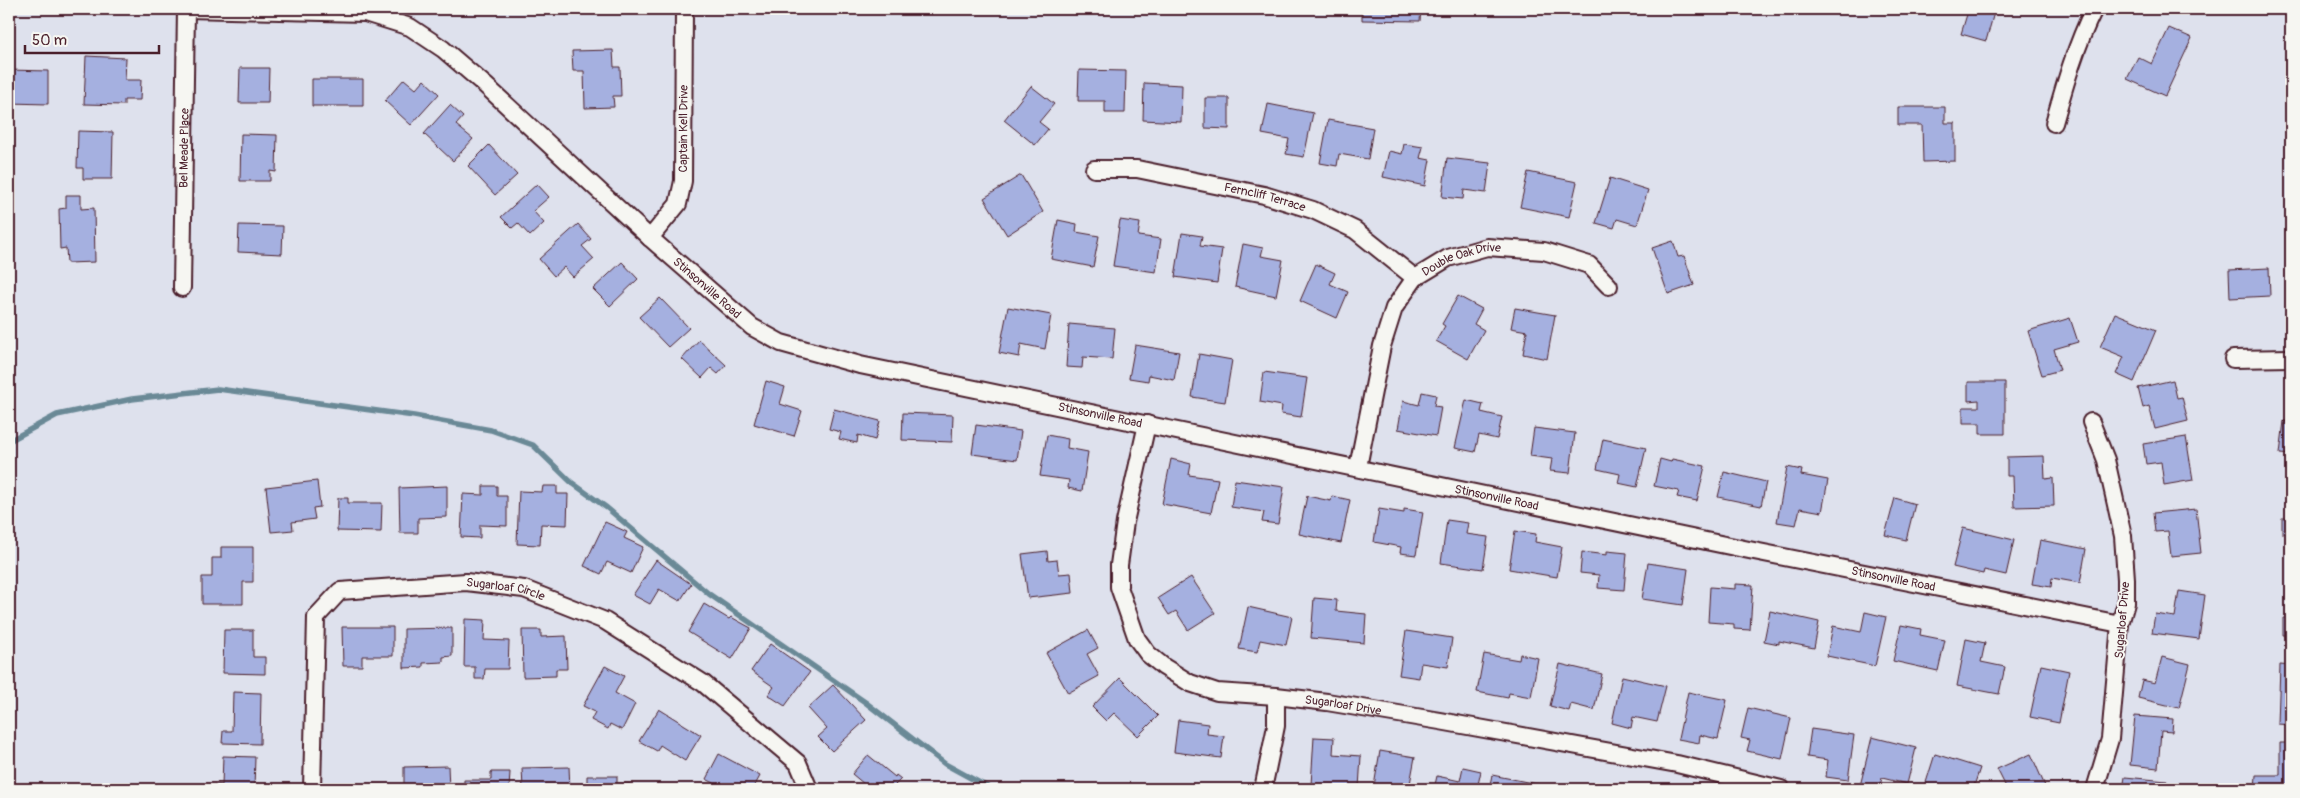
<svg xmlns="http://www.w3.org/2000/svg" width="2300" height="798" font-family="Pangolin,sans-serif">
  <rect width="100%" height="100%" fill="#dee1ed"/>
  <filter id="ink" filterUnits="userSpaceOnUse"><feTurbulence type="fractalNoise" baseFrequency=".02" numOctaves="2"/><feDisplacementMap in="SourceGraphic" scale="10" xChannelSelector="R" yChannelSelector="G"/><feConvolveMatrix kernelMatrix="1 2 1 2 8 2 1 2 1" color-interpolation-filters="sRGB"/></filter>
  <g filter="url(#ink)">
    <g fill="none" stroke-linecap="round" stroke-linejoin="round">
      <path stroke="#6a8996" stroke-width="5.5" d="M9,441L57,415L132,399L218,389L414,416L491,430L533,445L571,482L607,508L709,594L865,702L945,764L991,789"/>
    </g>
    <path fill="#a5b0e0" stroke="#4a1f2b" d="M1362,9H1421L1420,21L1362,20Z
      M1962,9H1995L1986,41L1961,34L1968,11Z
      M2169,28L2192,38L2165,96L2127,79L2138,57L2152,64Z
      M613,50L614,67H620L621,96H613L614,107L585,108L584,71H573L572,51Z
      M86,56L126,58L125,80H141L140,100H124V105L84,104Z
      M240,68H269L268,103H239Z
      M9,70L48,71V104L9,103Z
      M1079,70L1126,71L1125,113H1105V101H1078Z
      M312,79H363V106H312Z
      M404,79L416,89L424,80L439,94L411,125L385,101Z
      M1144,83L1182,85L1181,122L1143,120Z
      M1031,86L1054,104L1039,122L1048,129L1035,145L1004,120Z
      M1205,98H1229V129L1205,128Z
      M1268,104L1313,113L1304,157L1286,154L1289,139L1262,134Z
      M450,105L463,117L456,125L473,139L453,161L424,134Z
      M1898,107H1945V123H1955V161L1923,162L1922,125H1898Z
      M1328,120L1373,128L1368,159L1339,154L1337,166L1320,163Z
      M78,131L113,132L112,179H83V168H77Z
      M241,134L277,135L276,172L270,171V181H240Z
      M1404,144L1423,147L1420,158L1430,160L1425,186L1383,177L1389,151L1402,154Z
      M489,145L517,175L495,195L468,166Z
      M1447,158L1490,163L1486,193L1464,190L1463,199L1442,197Z
      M1528,172L1577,182L1569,217L1520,207Z
      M1021,175L1043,212L1007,235L984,198Z
      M1610,178L1648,190L1637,225L1617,219L1614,228L1596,223Z
      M537,184L549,197L533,211L544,223L530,236L518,223L512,228L501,217Z
      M66,195H81V209L94,208L95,262L67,263L66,248L60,249L59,209L66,208Z
      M1058,220L1077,224L1076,232L1099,236L1093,267L1051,259Z
      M1120,220L1140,223L1138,236L1161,239L1156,272L1113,266Z
      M578,224L591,239L582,246L594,259L573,277L564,267L554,276L539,259Z
      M239,225L283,226L282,254L238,252Z
      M1182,233L1202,236L1200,246L1222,249L1217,283L1175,277Z
      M1673,241L1678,257L1684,256L1694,285L1668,294L1652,248Z
      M1243,244L1263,248L1261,256L1283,260L1276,296L1235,287Z
      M622,262L638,279L610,306L593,289Z
      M1316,264L1335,273L1330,284L1348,292L1337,318L1300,301Z
      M2269,268L2270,296L2230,298L2229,270Z
      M1458,296L1482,309L1474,324L1484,330L1468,359L1436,341L1445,326L1442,324Z
      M660,298L689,328L668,347L639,317Z
      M1008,307L1051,315L1045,349L1021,344L1019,357L999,353Z
      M1515,308L1555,315L1547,359L1523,354L1527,331L1511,328Z
      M2115,313L2156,330L2134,382L2116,374L2124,357L2100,347Z
      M2070,318L2078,342L2054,349L2060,370L2042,375L2028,331Z
      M1069,324L1115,328L1112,359L1083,357L1082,368L1066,367Z
      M699,340L726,365L718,374L711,368L702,378L682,359Z
      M1135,345L1179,352L1174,380L1149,375L1148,381L1129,378Z
      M1199,354L1232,360L1225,402L1192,397Z
      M1264,372L1307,378L1301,417L1281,414L1282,406L1260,402Z
      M2173,380L2177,398L2182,397L2188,421L2155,429L2149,406L2143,408L2138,388Z
      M766,381L785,387L780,404L802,411L794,436L754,424Z
      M1968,382H2005V434H1980V423H1963V407H1979V400L1968,401Z
      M1422,392L1436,395L1434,406L1441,407L1436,436L1398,429L1403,401L1419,405Z
      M1466,400L1483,404L1481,412L1502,417L1497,439L1479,435L1475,452L1455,448Z
      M834,409L880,421L875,440L858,435L857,443L839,439L841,432L829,429Z
      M903,413L953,415L952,442L902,440Z
      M2284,421L2291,422V455L2280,454Z
      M976,425L1021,431L1017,460L972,454Z
      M1534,428L1575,433L1570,473L1550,471L1552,459L1530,456Z
      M1047,435L1068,439L1067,448L1088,452L1082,491L1068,488L1069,480L1040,476Z
      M2186,437L2193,480L2164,485L2161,462L2146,464L2143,444Z
      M1603,439L1646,448L1637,487L1618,483L1620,474L1597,469Z
      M2044,456L2045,479L2053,478L2054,506L2014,507L2013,476H2007V457Z
      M1171,459L1191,464L1189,475L1218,479L1211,513L1162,504Z
      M1660,459L1671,462L1672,459L1705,466L1697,501L1677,497L1679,491L1654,486Z
      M1787,467L1802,470L1801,475L1828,480L1822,512L1800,508L1796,525L1777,522Z
      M1724,472L1766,482L1761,506L1718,497Z
      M1235,480L1284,487L1278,524L1262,522L1264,512L1231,507Z
      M317,481L320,507L313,508L315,519L292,522L293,530L271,532L266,487Z
      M447,486V517L418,518V533H400L399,488Z
      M483,486H497V496H507V526L480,525V538L461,537L463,494L483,495Z
      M543,486H557V494H568L567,525L541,524L540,545L517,544L519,491L542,492Z
      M1307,496L1331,501L1332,496L1350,500L1341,543L1299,534Z
      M338,498H348V503H382L381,532L337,531Z
      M1895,498L1915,504L1906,540L1885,535Z
      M1379,509L1404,513V509L1423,512L1416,555L1400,553L1401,547L1374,542Z
      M2196,509L2201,553L2171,556L2168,531L2155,532L2153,513Z
      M2282,518H2291V533H2282Z
      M1447,520L1468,523L1466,534L1488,537L1483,569L1441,563Z
      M605,522L627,532L624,538L643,547L631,573L607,562L601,574L584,566Z
      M1963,528L2014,540L2006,575L1984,570L1983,574L1953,567Z
      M1515,531L1536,534L1535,542L1562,547L1557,577L1509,569Z
      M2040,540L2086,549L2080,583L2052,578L2051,587L2032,584Z
      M221,547H253V582H243V604H202V577H212V558H221Z
      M1047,551L1048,561L1057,560L1059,574L1071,573L1073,593L1028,598L1022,554Z
      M1607,551L1627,553L1624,590L1598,588L1599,575L1580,573L1582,552L1607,555Z
      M656,560L691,584L680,601L659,589L650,604L633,595Z
      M1648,563L1688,569L1683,605L1642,599Z
      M1191,577L1215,613L1188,630L1176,611L1169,615L1158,598Z
      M1735,584L1753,585L1750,630L1734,629V624L1708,622L1710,587L1735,589Z
      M2179,591L2205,595L2199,639L2152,633L2155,614L2175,617Z
      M1314,598L1337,600L1336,611L1366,614L1364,643L1311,638Z
      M704,604L729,619L731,617L751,628L732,659L688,632Z
      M1248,607L1292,617L1286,645L1260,640L1257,652L1239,649Z
      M1770,611L1819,622L1814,648L1779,641V644L1764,641Z
      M1865,612L1886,617L1875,666L1827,656L1833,626L1861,632Z
      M2283,618H2291V635H2283Z
      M465,619L485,620L484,640L509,641L508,669H485L484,679H475V667H464Z
      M1901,625L1921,629L1920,635L1945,640L1938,671L1893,661Z
      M342,627H393V656H362V666H343Z
      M452,628V656L443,657V662L423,663V667L404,668V629Z
      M224,630H253V657H265V674L223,673Z
      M522,630H541V637L566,636L567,669H556V676L523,677Z
      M1088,630L1098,648L1087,654L1099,676L1068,693L1046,653Z
      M1406,631L1452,638L1448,667L1421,663L1419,678L1399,675Z
      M1966,639L1985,643L1981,662L2005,667L1999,694L1957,686Z
      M770,644L810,672L785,706L768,695L774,687L751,671Z
      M1484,654L1519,660L1520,654L1538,658L1531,697L1509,693L1508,698L1477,692Z
      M2162,657L2190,664L2179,708L2138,698L2142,680L2155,683Z
      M1560,664L1602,674L1594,710L1571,704L1569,711L1550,706Z
      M2041,665L2069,671L2059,723L2030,717Z
      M2280,665L2291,666V725L2278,724Z
      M605,666L624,676L615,693L635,704L622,730L610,724L608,729L591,720L595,712L583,706Z
      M1622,676L1666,686L1657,722L1633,717L1631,728L1612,723Z
      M1120,678L1158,716L1138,736L1114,713L1106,721L1092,707Z
      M833,685L866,720L832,751L818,737L827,729L808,708Z
      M233,692L261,693L260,744L222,743L223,731H232Z
      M1688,692L1727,700L1718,739L1700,735L1699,743L1678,739Z
      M1748,708L1791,718L1782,759L1747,751L1750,740L1741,738Z
      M659,709L701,735L685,761L660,745L657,751L639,741Z
      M2135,716L2173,719L2172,732L2161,731L2158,768L2130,765Z
      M1178,720L1208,724L1207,734L1224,736L1221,758L1174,752Z
      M1811,729L1854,735L1848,780L1826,777L1828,760L1807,757Z
      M1314,737L1334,738L1333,754L1361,756L1359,788L1311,785Z
      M1872,737L1916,748L1907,784L1882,778L1879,789L1860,786Z
      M2280,743H2291V789H2255L2256,775H2280Z
      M1380,751L1415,757L1409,789L1374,786Z
      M719,754L760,776L753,789H710L714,783L706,779Z
      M1935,754L1980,768L1973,789L1944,787V789H1924Z
      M2031,754L2045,786L2039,789H2007L1997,769Z
      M868,755L895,777L896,775L901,779L895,785L900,789H870L852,774Z
      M223,756L255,757L254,789H216V784L222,785Z
      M448,766L449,789H404V767Z
      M569,767L570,789H523L522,768Z
      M1463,767L1481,771L1477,789H1434L1437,776L1460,781Z
      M491,772H510L509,789H464V780H491Z
      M1492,775L1542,785V789H1489Z
      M587,776H617V784H630V789H587Z
      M2125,777L2167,781L2166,789H2123Z
      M334,783L389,785L388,789H334Z"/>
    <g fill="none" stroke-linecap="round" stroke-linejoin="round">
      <g stroke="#4a1f2b" stroke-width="20">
        <g id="street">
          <path id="s1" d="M187,9L365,13L410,27L443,49L485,85L650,238L752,327L781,343L860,365L1749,550L2120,624"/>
          <path d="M2054,123C2065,84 2076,45 2094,9"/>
          <path id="s2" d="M1094,169H1137L1264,195L1313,210L1355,230L1415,278"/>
          <path id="s3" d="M650,238L678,204L683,181L684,9"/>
          <path id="s4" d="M182,288L186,9"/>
          <path d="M2233,359L2291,358"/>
          <path d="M2091,422L2106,460L2123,536L2126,579V603L2120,624L2110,739L2095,789"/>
          <path id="s5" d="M1147,424L1125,522L1119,565V587L1137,639L1148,654L1164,667L1190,683L1217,692L1276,696L1327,702L1440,721L1677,764L1781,789"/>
          <path id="s6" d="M1358,467L1382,346L1394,308L1415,278L1448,258L1487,247L1544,251L1589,265L1609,286"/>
          <path id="s7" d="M312,789L316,617L340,591L466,582L524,589L605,621L703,683L798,763L809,789"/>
          <path d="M1263,789L1276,726V696"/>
        </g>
      </g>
      <use href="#street" stroke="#f6f6f2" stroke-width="16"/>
    </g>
  </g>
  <g text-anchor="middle" stroke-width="4" stroke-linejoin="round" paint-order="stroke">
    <g font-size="12" fill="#4a1f2b" stroke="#f6f6f2">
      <text dy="4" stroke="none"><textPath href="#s3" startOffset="120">Captain Kell Drive</textPath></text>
      <text dy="4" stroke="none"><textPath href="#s4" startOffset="140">Bel Meade Place</textPath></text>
      <text dy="4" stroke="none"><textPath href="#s2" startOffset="174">Ferncliff Terrace</textPath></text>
      <text dy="4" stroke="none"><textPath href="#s6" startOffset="251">Double Oak Drive</textPath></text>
      <text dy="4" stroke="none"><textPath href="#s1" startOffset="621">Stinsonville Road</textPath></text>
      <text dy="4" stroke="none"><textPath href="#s1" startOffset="1041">Stinsonville Road</textPath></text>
      <text dy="4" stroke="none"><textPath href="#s1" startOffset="1446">Stinsonville Road</textPath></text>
      <text dy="4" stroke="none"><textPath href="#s1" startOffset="1851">Stinsonville Road</textPath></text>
      <text dy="4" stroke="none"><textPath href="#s7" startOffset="374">Sugarloaf Circle</textPath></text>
      <text transform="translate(2122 620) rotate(-85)" y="4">Sugarloaf Drive</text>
      <text dy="4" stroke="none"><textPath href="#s5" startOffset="446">Sugarloaf Drive</textPath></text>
    </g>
  </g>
  <rect width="2300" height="798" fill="none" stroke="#f6f6f2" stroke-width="30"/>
  <rect x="15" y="15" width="2270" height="768" fill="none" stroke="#4a1f2b" stroke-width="2" filter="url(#ink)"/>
  <path d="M25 45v8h134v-8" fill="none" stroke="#4a1f2b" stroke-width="2.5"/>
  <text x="32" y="45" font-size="15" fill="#4a1f2b" stroke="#f6f6f2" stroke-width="4" paint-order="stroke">50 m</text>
</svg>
